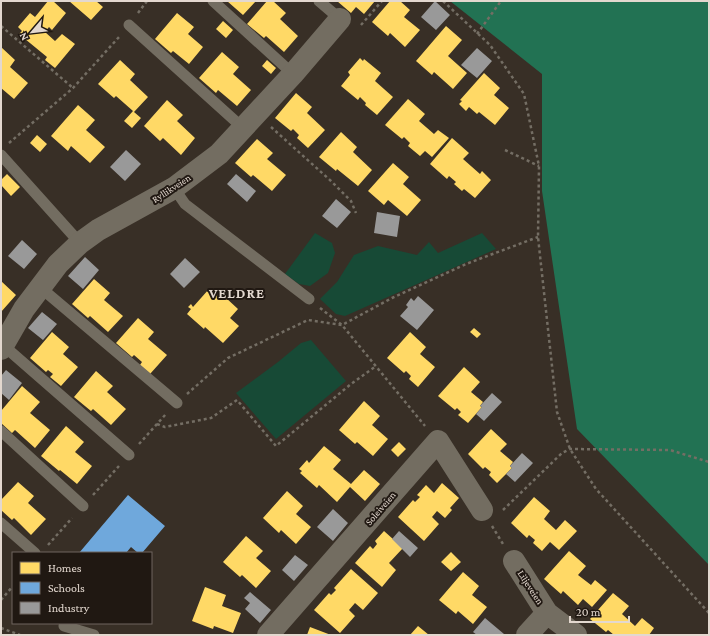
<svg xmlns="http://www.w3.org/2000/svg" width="710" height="636" font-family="'Crimson Pro',serif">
  <rect width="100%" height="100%" fill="#382f26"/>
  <path fill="#174a36" d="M315,233L332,243L335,253L328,273L310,286L299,284L285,274Z
    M482,233L496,249L345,316L336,314L320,299L337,282L354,255L378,246L417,255L429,242L438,253Z
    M311,340L346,381L276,439L236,393L278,362L301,343Z"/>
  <path fill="#227253" d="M450,1H709V565L577,429L542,191V74Z"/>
  <path fill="#ffd966" d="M48,1H53L66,13L52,30L49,27L45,32L55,41L62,34L75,44L55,68L45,60L47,57L19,34L22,31L18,27L30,13L35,17Z
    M69,1H96L103,7L91,20Z
    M227,1H256L243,15Z
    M267,1H273L286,13L280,19L298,36L284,52L266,36L264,38L247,24Z
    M337,1H375L364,14L356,7L351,13Z
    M390,1H400L410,10L404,17L420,30L405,47L390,33L388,36L372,22Z
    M177,13L194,27L188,34L203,47L189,64L173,51L171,53L155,39Z
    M223,21L233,30L226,38L216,29Z
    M446,26L462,40L448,56L467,73L453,89L434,72L432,75L416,61Z
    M1,47L15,60L10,67L28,83L14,99L1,88Z
    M222,52L239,67L233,74L251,90L237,106L218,90L216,93L199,78Z
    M360,58L363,61L364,59L381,73L375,81L393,97L377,115L365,105L366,103L360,97L358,100L341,86L350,75L348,72Z
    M120,60L135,74L130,80L148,97L134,112L141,118L132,128L124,121L133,111L116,96L114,98L98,84Z
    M267,60L276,68L271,74L262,66Z
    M484,73L500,88L494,95L509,108L495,125L479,112L477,114L469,107L466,111L459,104L462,101L460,100Z
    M296,93L312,107L307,113L325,130L308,148L297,138L299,135L293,129L291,131L275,118Z
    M408,99L425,114L419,121L434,134L438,130L449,138L432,157L425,151L420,156L408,146L410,143L404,137L402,139L385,125Z
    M167,100L183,115L177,121L195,138L181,155L163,138L160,141L144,126Z
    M78,105L95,120L86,130L105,147L90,163L71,146L68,151L51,136Z
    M341,132L357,147L353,152L372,170L358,186L337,169L336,171L319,157Z
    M37,135L47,144L40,152L30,143Z
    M452,138L469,153L463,159L480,174L482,171L491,180L475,198L464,189L462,191L454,184L456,182L449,176L447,179L430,164Z
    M257,139L273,153L267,159L286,175L272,191L253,175L251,177L235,163Z
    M393,163L409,177L403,184L421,200L407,216L388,200L384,205L368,191Z
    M7,174L20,187L11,196L1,185V180Z
    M94,279L110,293L104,300L123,316L108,332L90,316L88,318L72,304Z
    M1,281L16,295L1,312Z
    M209,289L222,300L225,297L238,309L230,318L239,326L223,343L205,327L204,329L187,314L191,309L188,307L191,304L193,307Z
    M138,318L154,332L148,339L167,355L150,374L140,365L142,362L134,355L132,357L116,343Z
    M474,328L481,334L477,338L470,332Z
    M52,332L69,347L63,354L78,367L61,386L50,377L53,374L48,370L46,372L30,358Z
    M410,332L426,347L420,354L435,367L418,387L409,379L411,376L406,371L404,373L387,358Z
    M464,367L480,382L471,392L483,402L480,406L482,407L468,423L458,415L461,412L457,408L455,410L438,396Z
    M96,371L113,386L107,392L126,409L111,425L93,409L91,411L74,397Z
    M22,386L40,402L30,413L50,430L35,448L15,430L12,433L1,423V411Z
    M364,401L380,416L372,425L388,439L373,456L357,442L355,444L339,430Z
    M66,426L84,442L75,452L92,466L77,484L60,470L59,471L41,456Z
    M491,429L507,444L500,451L513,462L510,466L512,468L497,483L489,475L491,472L485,467L483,469L468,454Z
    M399,442L406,449L398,457L391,450Z
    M324,446L341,460L333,469L351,484L364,470L380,484L365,501L350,487L337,502L319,485L317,488L300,473L302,471L299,469L307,460L309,463Z
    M18,482L34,496L28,503L46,519L31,535L14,518L12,520L1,510V500Z
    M442,483L459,498L450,508L452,510L445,518L437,511L432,517L439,524L424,541L398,517L413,500L415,502L420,497L417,495L426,485L434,493Z
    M287,491L303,506L296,514L311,527L296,544L281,530L279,533L263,518Z
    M534,497L550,511L544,519L556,530L565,520L577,531L559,550L550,542L542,551L533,543L535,540L529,535L527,538L511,523Z
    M384,531L403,548L389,563L396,570L382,587L355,563L370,546L373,549L377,544L375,541Z
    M246,536L263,551L256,558L271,571L256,588L242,575L240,577L223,562Z
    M569,551L586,566L578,575L591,585L595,580L607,590L592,607L583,599L578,605L563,591L561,594L544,579Z
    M451,552L461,562L451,571L441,562Z
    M351,569L378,593L363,610L355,603L349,610L355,616L340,633L314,610L329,593L331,595L336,590L334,588Z
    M463,572L479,586L472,595L487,607L473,624L458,611L456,614L439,600Z
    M205,587L226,595L222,606L241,613L233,633L214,626L213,629L192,621Z
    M613,593L629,606L622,614L635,626L642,618L654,628L649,635H614L608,630L606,632L590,619Z
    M418,626L429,635H410Z
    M310,627L331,635H307Z"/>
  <path fill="#6fa8dc" d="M128,495L165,526L142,553H138L131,547L126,553H79Z"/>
  <path fill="#999" d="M435,1L450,15L436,30L421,17Z
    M477,48L492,61L477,78L461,65Z
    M126,150L141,164L125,181L110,167Z
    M236,174L256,191L247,202L227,184Z
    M336,199L351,212L337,228L322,216Z
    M377,212L400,216L397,237L374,233Z
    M22,240L37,254L24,269L8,256Z
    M85,257L99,270L83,289L68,276Z
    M185,258L200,272L184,288L170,274Z
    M418,296L434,310L417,330L400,316L408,307L406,305L411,298L414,301Z
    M42,312L57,324L43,340L28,328Z
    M6,370L22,383L9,400L1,393V376Z
    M492,393L502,402L484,421L476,414L482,407L480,406Z
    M522,453L533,463L515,482L506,474L512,468L510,466Z
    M333,509L348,523L333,541L317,527Z
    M399,531L418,548L410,557L392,539Z
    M295,555L308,565L294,581L282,570Z
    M250,592L271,610L260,623L245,609L250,603L244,598Z
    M485,618L504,634V635H477L473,632Z"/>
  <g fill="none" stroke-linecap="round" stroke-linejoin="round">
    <path stroke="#746e64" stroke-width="2.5" stroke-dasharray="3 3" stroke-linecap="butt" d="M443,1L490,45L524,94L539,166L538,237L557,412L570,449L596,489L709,613
      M138,13L147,1
      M361,25L382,1
      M1,26L73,88
      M477,34L501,1
      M271,127L331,181L351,201L356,213
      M9,143L73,88L119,37
      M505,150L539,166
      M320,308L342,325L425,426
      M187,394L228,358L308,320L342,325L392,298L466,264L538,237
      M157,424L165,427L211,418L237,400L276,446L351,384L376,366
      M139,444L166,414
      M93,495L119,466
      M503,510L562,453L570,449L670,450L709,462
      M492,526L503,544
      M48,545L72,518
      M1,600L13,586
      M1,628L20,635"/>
    <path stroke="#736d61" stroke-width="11" d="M213,1L293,74
      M319,1L340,19
      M129,25L243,128
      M1,155L80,243
      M174,188L185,204L309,299
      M41,288L177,403
      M4,346L129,455
      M1,431L83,506
      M1,523L35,553
      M64,626L94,635"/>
    <path stroke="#736d61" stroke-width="22" d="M1,349L24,309L58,264L80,243L98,230L174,188L219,154L293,74L340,19
      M514,561L547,613L576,635
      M268,635L438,441L482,510
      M527,635L547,613"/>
  </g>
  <g text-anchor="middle" stroke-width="4" stroke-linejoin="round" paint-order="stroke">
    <g font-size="10" fill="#e3d8cf" stroke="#201812">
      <text transform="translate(171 188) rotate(-33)" y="4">Ryllikveien</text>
      <text transform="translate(380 508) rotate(-49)" y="4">Soleiveien</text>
      <text transform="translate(531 587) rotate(57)" y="4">Liljeveien</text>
    </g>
    <g font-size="14" font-weight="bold" letter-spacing="1" fill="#e3d8cf" stroke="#201812">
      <text x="237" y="298">VELDRE</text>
    </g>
  </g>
  <rect width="710" height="636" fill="none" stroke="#e3d8cf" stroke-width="4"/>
  <rect x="12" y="552" width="140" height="72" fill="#201812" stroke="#6e655e"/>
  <rect x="20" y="562" width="20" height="12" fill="#ffd966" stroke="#6e655e"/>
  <text x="48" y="572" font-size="12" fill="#e3d8cf">Homes</text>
  <rect x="20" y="582" width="20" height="12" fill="#6fa8dc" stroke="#6e655e"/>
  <text x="48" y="592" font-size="12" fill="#e3d8cf">Schools</text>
  <rect x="20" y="602" width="20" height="12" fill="#999999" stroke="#6e655e"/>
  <text x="48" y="612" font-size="12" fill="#e3d8cf">Industry</text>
  <g transform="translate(32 32) rotate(242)" stroke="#201812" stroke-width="3" paint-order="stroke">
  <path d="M0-3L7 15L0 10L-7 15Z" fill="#e3d8cf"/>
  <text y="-6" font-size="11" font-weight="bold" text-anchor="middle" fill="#e3d8cf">N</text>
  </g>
  <path d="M570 616v6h59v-6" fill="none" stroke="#e3d8cf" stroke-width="2"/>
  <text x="576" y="616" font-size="12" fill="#e3d8cf" stroke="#201812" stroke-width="3" paint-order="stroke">20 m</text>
</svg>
